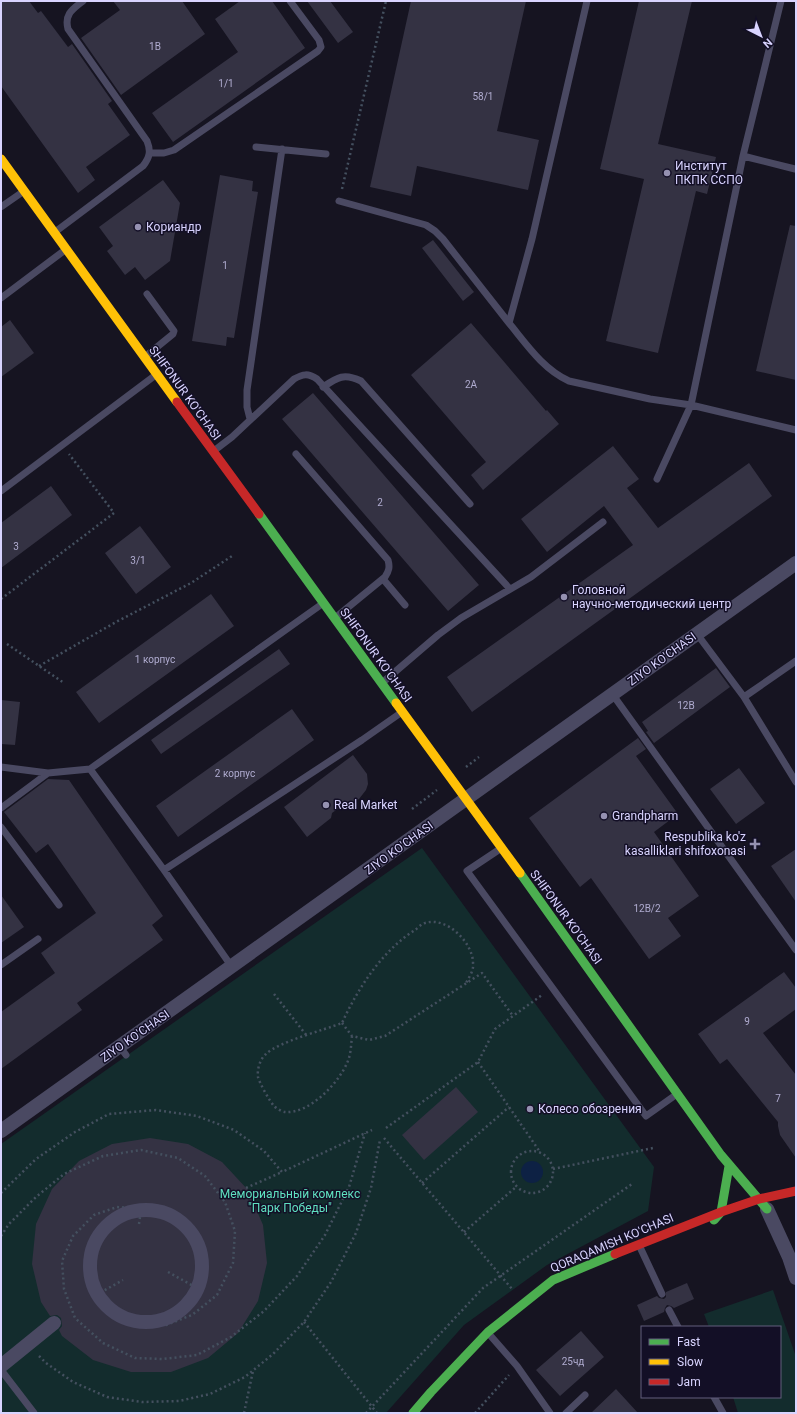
<svg xmlns="http://www.w3.org/2000/svg" width="797" height="1414" font-family="Roboto,sans-serif">
  <rect width="100%" height="100%" fill="#161421"/>
  <path fill="#132c2d" d="M422,848L654,1167L648,1211L547,1265L464,1325L386,1413H1V1144Z
    M773,1290L796,1357V1413H738L733,1397H780V1327H709L704,1314Z"/>
  <path fill="#0d2144" d="M521 1172a11 11 0 1 1 22 0a11 11 0 1 1-22 0Z"/>
  <path fill="#343243" d="M1,1H29L38,13L41,11L68,47L72,44L112,101L108,104L130,135L86,167L95,180L78,193L1,86Z
    M113,1H182L205,34L121,95L81,38L120,10Z
    M240,1H272L305,48L173,142L152,113L238,52L215,19Z
    M307,1H330L353,32L338,43Z
    M411,1H526L497,131L539,140L528,190L417,166L411,196L370,187Z
    M639,1H692L658,144L716,157L707,194L696,191L658,353L606,341L644,179L600,169Z
    M220,175L253,181L252,191L258,192L234,338L227,337L226,346L192,341Z
    M163,180L180,203L170,261L145,280L135,267L125,275L107,251L113,246L99,227Z
    M790,225L796,226V380L756,371Z
    M433,240L474,292L463,301L422,248Z
    M10,320L34,353L1,377V327Z
    M471,323L546,411L547,410L559,424L483,490L471,475L486,462L411,375Z
    M313,393L479,585L448,611L282,419Z
    M613,446L639,479L627,488L658,528L749,463L772,496L472,712L447,677L633,545L604,506L547,552L521,519Z
    M51,486L72,515L1,568V523Z
    M140,526L171,567L136,594L105,553Z
    M211,594L234,626L99,723L76,692Z
    M279,649L290,664L161,754L151,740Z
    M716,668L730,687L654,743L646,732L648,731L642,722Z
    M1,700L20,702L15,745L1,744Z
    M292,709L314,740L178,837L156,806Z
    M638,738L646,749L636,756L678,814L654,832L699,896L668,918L681,936L649,959L591,878L580,887L529,818Z
    M353,755L367,774L368,784L366,790L359,799L349,804L343,805L332,813L331,818L307,837L284,807Z
    M739,768L765,803L736,824L710,789Z
    M48,779L69,780L163,916L152,925L163,940L77,1003L82,1010L1,1069V1012L55,973L41,953L96,913L48,844L36,853L4,812Z
    M796,849V902L771,866Z
    M1,895L24,927L1,943Z
    M784,972L796,988V1009L763,1033L796,1075V1158L780,1135L778,1126V1122L727,1059L720,1064L698,1034Z
    M456,1087L478,1112L424,1160L402,1135Z
    M150,1138L188,1144L222,1162L248,1190L263,1225L267,1263L258,1301L238,1333L208,1358L171,1372H131L93,1360L62,1336L59,1330L62,1326L61,1318L57,1315L50,1316L41,1302L32,1264L36,1224L52,1189L79,1161L112,1144Z
    M687,1283L694,1299L674,1308L671,1306L667,1305L665,1308L664,1312L644,1321L637,1305L657,1296L659,1298L664,1299L666,1297V1292Z
    M581,1331L604,1357L560,1396L536,1370Z
    M616,1389L638,1413H591Z"/>
  <g fill="none" stroke-linecap="round" stroke-linejoin="round">
    <path stroke="#44505f" stroke-width="2.5" stroke-dasharray="2 3" stroke-linecap="butt" d="M342,189L386,1
      M1,599L114,513L69,454
      M7,644L64,683
      M39,666L116,622L191,583L232,556
      M466,767L479,757
      M412,809L437,790
      M274,994L307,1036
      M342,1023L352,1036L369,1040L385,1036L482,973L513,1016
      M352,1036C351,1045 351,1055 347,1063C338,1084 309,1114 285,1112C282,1112 276,1108 274,1106C270,1102 259,1082 258,1077C257,1069 260,1059 266,1054C278,1042 324,1030 342,1023C358,988 382,951 415,930C418,928 421,924 425,923C447,916 473,943 473,963C474,971 469,977 466,983
      M478,1062L540,1152
      M386,1128L478,1062L495,1029L542,995
      M384,1138L512,1289
      M511 1172a21 21 0 1 1 42 0a21 21 0 1 1-42 0Z
      M553,1169L653,1148
      M422,1183L509,1107
      M246,1188L282,1172
      M1,1193L36,1159L75,1132L109,1114L156,1110L197,1116L234,1130L264,1151L282,1172L372,1130
      M149,1209L117,1207L94,1215L73,1236L62,1261L64,1289L75,1318L103,1343L135,1358L163,1359L197,1355L231,1337L264,1311L297,1276L325,1235L349,1187L365,1133
      M139,1224L141,1210
      M464,1232L516,1187
      M1,1236L9,1224L36,1197L64,1174L103,1156L141,1150L178,1158L205,1176L225,1202L235,1231L233,1263L217,1295L192,1315L166,1325L143,1321
      M168,1272L197,1288
      M96,1295L123,1280
      M304,1322L377,1413
      M39,1356L46,1363L73,1382L107,1397L142,1402L179,1401L210,1394L245,1377L273,1354L304,1322L331,1282L356,1233L371,1188L380,1140
      M244,1413L253,1371
      M366,1413L483,1288L632,1184
      M475,1413L509,1375"/>
    <path stroke="#4a4962" stroke-width="7" d="M587,1L532,239L509,323C527,345 543,369 569,381L650,399L691,405L796,430
      M256,147L326,154
      M150,153H164L174,150L318,51L321,47L319,40L290,1
      M743,156L795,169
      M339,201L426,225L435,231L443,239L509,323
      M1,207L24,191
      M55,232L143,166C150,157 151,151 147,141L68,29C64,14 73,9 83,1
      M1,298L65,250
      M146,356L173,334L174,331L147,294
      M323,387C338,377 344,373 361,381L470,504
      M250,419L247,407V390L282,149
      M215,450L232,437L294,379C303,374 308,373 317,379L510,589
      M296,454L388,560C390,567 389,571 385,577L335,618
      M657,479L691,405L743,156L781,1
      M1,491L157,374
      M383,579L405,605
      M697,634L744,697L796,782
      M382,683L438,635L461,618L531,577L603,522
      M613,695L796,950
      M744,697L796,661
      M1,767L48,773
      M90,769L164,870L232,967
      M1,808L48,773L90,769L322,604
      M1,827L59,905
      M500,849L467,871L646,1116L677,1094
      M164,870L362,740L402,712
      M1,965L38,939
      M120,1047L126,1055
      M639,1245L662,1294
      M669,1310L678,1327
      M489,1334L517,1366L550,1413
      M1,1370L34,1413
      M714,1397L723,1413
      M566,1413L585,1395"/>
    <path stroke="#4a4962" stroke-width="14" d="M1,1131L796,563
      M767,1209L789,1257L796,1278
      M90 1266a56 56 0 1 1 112 0a56 56 0 1 1-112 0Z
      M1,1366L54,1323"/>
    <path stroke="#4caf50" stroke-width="9" d="M259,514L396,703
      M520,873L721,1155L767,1209
      M714,1220L721,1212L729,1166
      M413,1413L431,1392L488,1332L553,1280L615,1254"/>
    <path stroke="#ffc107" stroke-width="9" d="M1,159L177,402
      M396,703L520,873"/>
    <path stroke="#c62828" stroke-width="9" d="M177,402L259,514
      M615,1254L721,1212L759,1199L796,1191"/>
  </g>
  <g fill="#9591b1" stroke="#130f26" stroke-width="1.5">
    <circle cx="667" cy="173" r="4"/>
    <circle cx="138" cy="227" r="4"/>
    <circle cx="564" cy="597" r="4"/>
    <circle cx="326" cy="805" r="4"/>
    <circle cx="604" cy="816" r="4"/>
    <path d="M753 838h4v4h4v4h-4v4h-4v-4h-4v-4h4z"/>
    <circle cx="530" cy="1109" r="4"/>
  </g>
  <g text-anchor="middle" stroke-width="3" stroke-linejoin="round" paint-order="stroke">
    <g font-size="10" fill="#b0acd0">
      <text x="155" y="50">1B</text>
      <text x="226" y="87">1/1</text>
      <text x="483" y="100">58/1</text>
      <text x="225" y="269">1</text>
      <text x="471" y="388">2A</text>
      <text x="380" y="506">2</text>
      <text x="16" y="550">3</text>
      <text x="138" y="564">3/1</text>
      <text x="155" y="663">1 корпус</text>
      <text x="686" y="709">12В</text>
      <text x="235" y="777">2 корпус</text>
      <text x="647" y="912">12В/2</text>
      <text x="747" y="1025">9</text>
      <text x="778" y="1102">7</text>
      <text x="573" y="1365">25чд</text>
    </g>
    <g font-size="12" fill="#d9d4ff" stroke="#130f26" text-anchor="start">
      <text x="675" y="170">Институт<tspan x="675" dy="14">ПКПК ССПО</tspan></text>
      <text x="146" y="231">Кориандр</text>
      <text x="572" y="594">Головной<tspan x="572" dy="14">научно-методический центр</tspan></text>
      <text x="334" y="809">Real Market</text>
      <text x="612" y="820">Grandpharm</text>
      <text x="746" y="841" text-anchor="end">Respublika ko'z<tspan x="746" dy="14">kasalliklari shifoxonasi</tspan></text>
      <text x="538" y="1113">Колесо обозрения</text>
    </g>
    <g font-size="12" fill="#d9d4ff" stroke="#130f26">
      <text transform="translate(185 393) rotate(54)" y="4">SHIFONUR KO'CHASI</text>
      <text transform="translate(376 655) rotate(54)" y="4">SHIFONUR KO'CHASI</text>
      <text transform="translate(662 659) rotate(-36)" y="4">ZIYO KO'CHASI</text>
      <text transform="translate(399 848) rotate(-36)" y="4">ZIYO KO'CHASI</text>
      <text transform="translate(566 917) rotate(54)" y="4">SHIFONUR KO'CHASI</text>
      <text transform="translate(135 1036) rotate(-35)" y="4">ZIYO KO'CHASI</text>
      <text transform="translate(612 1243) rotate(-23)" y="4">QORAQAMISH KO'CHASI</text>
    </g>
    <g font-size="12" fill="#5fe0c0" stroke="#130f26">
      <text x="290" y="1198">Мемориальный комлекс<tspan x="290" dy="14">"Парк Победы"</tspan></text>
    </g>
  </g>
  <rect width="797" height="1414" fill="none" stroke="#d9d4ff" stroke-width="4"/>
  <rect x="641" y="1326" width="140" height="72" fill="#130f26" stroke="#625e7d"/>
  <rect x="649" y="1339" width="20" height="6" fill="#4caf50" stroke="#625e7d"/>
  <text x="677" y="1346" font-size="12" fill="#d9d4ff">Fast</text>
  <rect x="649" y="1359" width="20" height="6" fill="#ffc107" stroke="#625e7d"/>
  <text x="677" y="1366" font-size="12" fill="#d9d4ff">Slow</text>
  <rect x="649" y="1379" width="20" height="6" fill="#c62828" stroke="#625e7d"/>
  <text x="677" y="1386" font-size="12" fill="#d9d4ff">Jam</text>
  <g transform="translate(761 36) rotate(138)" stroke="#130f26" stroke-width="3" paint-order="stroke">
  <path d="M0-3L7 15L0 10L-7 15Z" fill="#d9d4ff"/>
  <text y="-6" font-size="11" font-weight="bold" text-anchor="middle" fill="#d9d4ff">N</text>
  </g>
</svg>
